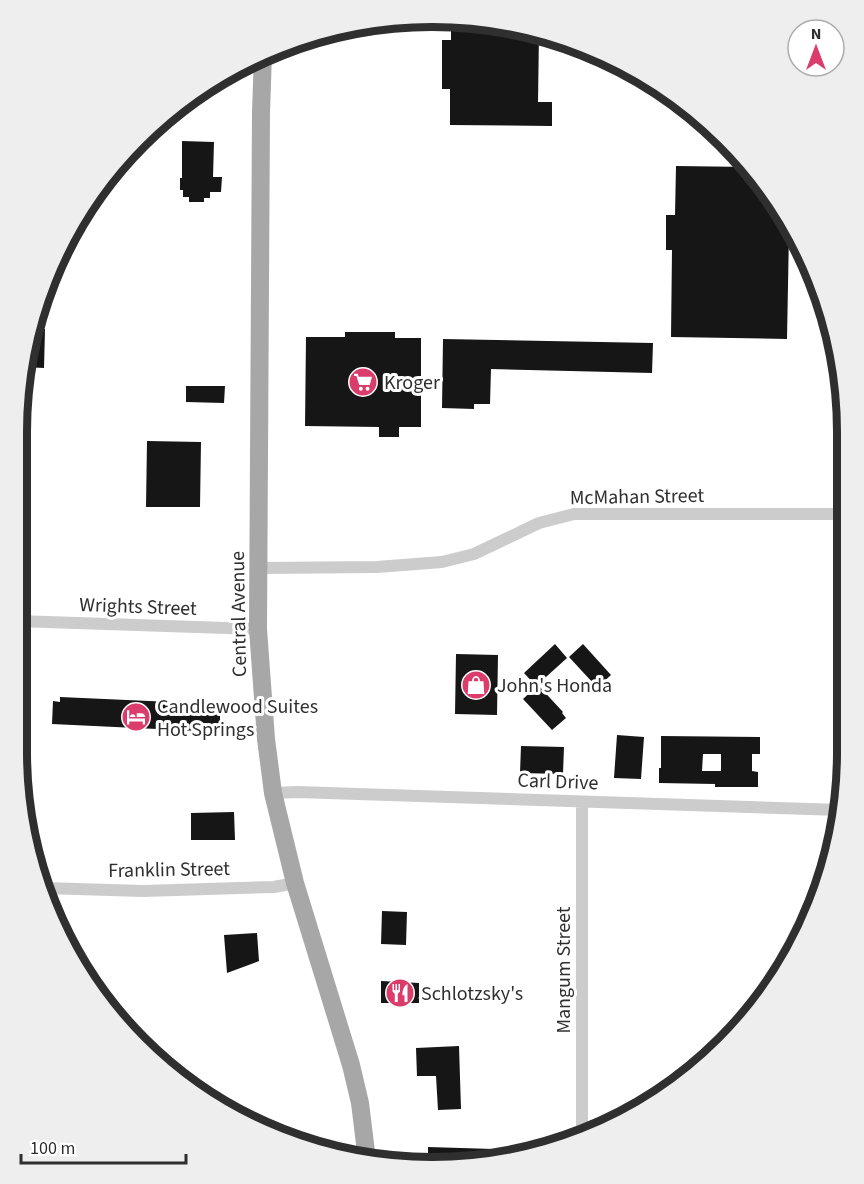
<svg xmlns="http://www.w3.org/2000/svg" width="864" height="1184" font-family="'Source Sans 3',sans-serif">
  <rect width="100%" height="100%" fill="#fff"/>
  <path fill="#161616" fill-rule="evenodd" d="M451,24H504L539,32L538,102H552V126L450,125V89H442V40H451Z
    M182,141L214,142L213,177H222L221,192H210V198H204V202H189V197H183V190H180V178H182Z
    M676,166L750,167L761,179L792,232H789L787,339L671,337L672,250H666V215H675Z
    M30,329H45L44,368L24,367Z
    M345,332H395V338H421V427H399V437H379V427L305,426L306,337H345Z
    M443,339L653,343L652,373L491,369L490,404H474V409L442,408Z
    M186,386H225L224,403L186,402Z
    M147,441L201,442L200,507H146Z
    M555,644L567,658L536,686L524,673Z
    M583,644L611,675L599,686L595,681L593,683L569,657Z
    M456,654L498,655L497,715L455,714Z
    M538,685L563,712L562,713L566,718L552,730L523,699Z
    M60,697L216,704L215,710H220V732L52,724L53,701L60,702Z
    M617,735L644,737L641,779L614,778Z
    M661,736L760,737V754H752V771L758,772V787H715V784L659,783V768H661ZM703,754H721V771H702Z
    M521,746L564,747L563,774L520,773Z
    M234,812L235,840H191V813Z
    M382,911L407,912L406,945L381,944Z
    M257,933L259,961L227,973L224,935Z
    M381,981L419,983V1003H381Z
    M459,1046L461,1109L438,1110L436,1076H417L416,1048Z
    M428,1147L529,1150L530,1152L486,1164L428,1162Z"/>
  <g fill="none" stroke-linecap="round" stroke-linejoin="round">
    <path stroke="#ccc" stroke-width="12" d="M259,568L377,567L442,562L474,554L539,523L574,514H845
      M17,621L258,629
      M273,793L297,792L841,810
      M582,802V1138
      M44,888L143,891L274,887L295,883"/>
    <path stroke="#a7a7a7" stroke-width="18" d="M263,54L261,112L258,629L266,739L273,793L295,883L351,1065L360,1103L367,1160"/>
  </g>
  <defs>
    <g id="supermarket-disc" transform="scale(1.5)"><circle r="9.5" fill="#da3d6c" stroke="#fff"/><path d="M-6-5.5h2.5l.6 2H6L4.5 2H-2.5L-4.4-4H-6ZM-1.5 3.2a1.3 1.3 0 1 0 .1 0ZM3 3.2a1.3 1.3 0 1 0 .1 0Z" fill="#fff"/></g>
    <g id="shop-disc" transform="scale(1.5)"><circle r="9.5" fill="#da3d6c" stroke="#fff"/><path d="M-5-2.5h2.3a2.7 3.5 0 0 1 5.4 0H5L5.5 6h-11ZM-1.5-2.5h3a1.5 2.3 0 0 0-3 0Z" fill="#fff"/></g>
    <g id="hotel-disc" transform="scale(1.5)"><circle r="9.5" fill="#da3d6c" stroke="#fff"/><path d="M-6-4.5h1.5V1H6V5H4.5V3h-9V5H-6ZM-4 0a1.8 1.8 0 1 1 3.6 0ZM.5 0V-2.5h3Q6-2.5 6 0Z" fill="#fff"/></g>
    <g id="restaurant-disc" transform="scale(1.5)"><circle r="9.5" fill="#da3d6c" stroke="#fff"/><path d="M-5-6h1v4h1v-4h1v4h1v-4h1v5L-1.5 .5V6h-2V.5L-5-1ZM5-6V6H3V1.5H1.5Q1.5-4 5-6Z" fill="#fff"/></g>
  </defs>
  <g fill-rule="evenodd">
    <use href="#supermarket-disc" x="363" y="382"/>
    <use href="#shop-disc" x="476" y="685"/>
    <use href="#hotel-disc" x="136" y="717"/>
    <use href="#restaurant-disc" x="400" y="993"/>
  </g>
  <g text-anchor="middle" stroke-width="6" stroke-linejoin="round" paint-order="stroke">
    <g font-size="20" fill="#2f2f2f" stroke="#fff" text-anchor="start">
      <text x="384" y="389">Kroger</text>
      <text x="497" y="692">John's Honda</text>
      <text x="157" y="713">Candlewood Suites<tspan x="157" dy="23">Hot Springs</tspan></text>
      <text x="421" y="1000">Schlotzsky's</text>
    </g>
    <g font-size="20" fill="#2f2f2f" stroke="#fff">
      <text transform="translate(637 496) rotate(-1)" y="7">McMahan Street</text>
      <text transform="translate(138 606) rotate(2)" y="7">Wrights Street</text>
      <text transform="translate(238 614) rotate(-91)" y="7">Central Avenue</text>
      <text transform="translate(558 781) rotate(2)" y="7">Carl Drive</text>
      <text transform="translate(169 869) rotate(-1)" y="7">Franklin Street</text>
      <text transform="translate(563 970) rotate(-90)" y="7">Mangum Street</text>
    </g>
  </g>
  <path d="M0 0H864V1184H0ZM432 27H432A405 405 0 0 1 837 432V752A405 405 0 0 1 432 1157H432A405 405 0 0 1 27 752V432A405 405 0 0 1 432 27Z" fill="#eee" fill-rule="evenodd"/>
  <path fill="none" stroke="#2f2f2f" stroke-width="8" d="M432 27H432A405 405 0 0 1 837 432V752A405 405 0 0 1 432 1157H432A405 405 0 0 1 27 752V432A405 405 0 0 1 432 27Z"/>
  <g transform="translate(816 48)"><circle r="28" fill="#ffffff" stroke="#acacac" stroke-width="1.5"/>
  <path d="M0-4.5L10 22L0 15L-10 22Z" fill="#da3d6c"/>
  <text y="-9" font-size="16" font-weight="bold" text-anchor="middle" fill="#2f2f2f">N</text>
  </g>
  <path d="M21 1154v9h165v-9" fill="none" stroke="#2f2f2f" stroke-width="3"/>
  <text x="30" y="1154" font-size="18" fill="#2f2f2f" stroke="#ffffff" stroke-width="4.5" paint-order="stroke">100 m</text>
</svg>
